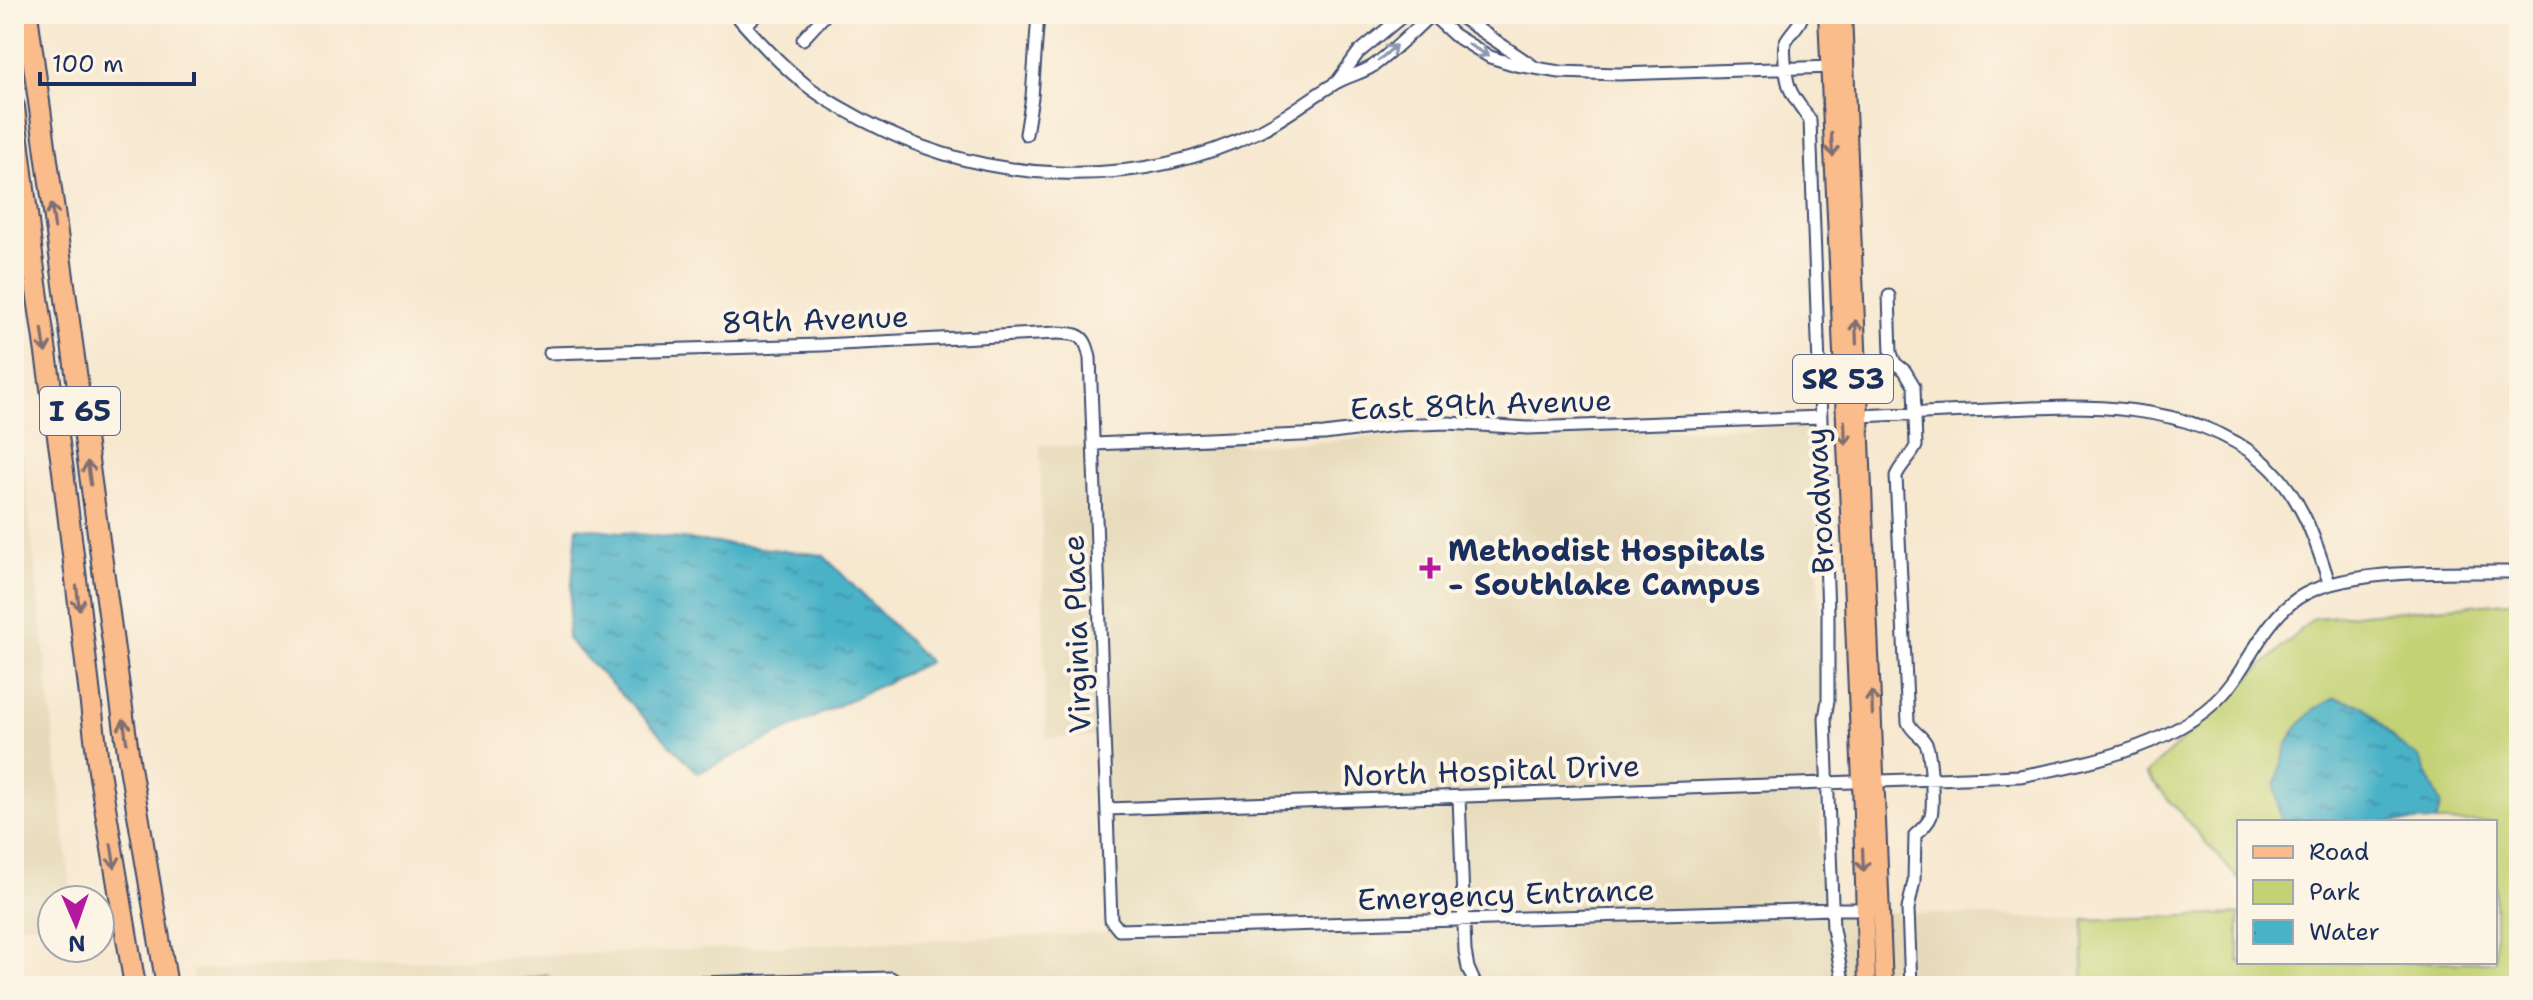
<svg xmlns="http://www.w3.org/2000/svg" width="2533" height="1000" font-family="'Shantell Sans',sans-serif">
  <defs>
    <pattern id="water-ripples" width="26" height="14" patternUnits="userSpaceOnUse" patternTransform="scale(2)"><rect width="26" height="14" fill="#48b2c7"/><path d="M2 4q2-2 4 0t4 0M15 11q2-2 4 0t4 0" fill="none" stroke="#3b91a5"/></pattern>
  </defs>
  <rect width="100%" height="100%" fill="#fcf5e5"/>
  <filter id="ink" filterUnits="userSpaceOnUse"><feTurbulence type="fractalNoise" baseFrequency=".0125" numOctaves="2"/><feDisplacementMap in="SourceGraphic" scale="16" xChannelSelector="R" yChannelSelector="G"/><feConvolveMatrix kernelMatrix="1 2 1 2 8 2 1 2 1" color-interpolation-filters="sRGB"/></filter>
  <filter id="wash" filterUnits="userSpaceOnUse"><feTurbulence type="fractalNoise" baseFrequency=".006" numOctaves="4" result="noise"/><feDisplacementMap in="SourceGraphic" scale="32" xChannelSelector="R" yChannelSelector="G"/><feGaussianBlur stdDeviation="1.8" result="paint"/><feColorMatrix in="noise" values="0 0 0 0 0 0 0 0 0 0 0 0 0 0 0 0 0 1.4 0 .05"/><feComposite in="paint" operator="in"/></filter>
  <g filter="url(#wash)">
    <rect width="100%" height="100%" fill="#f7e8d0"/>
    <path fill="#e6daba" d="M14,379L72,900H52V924L14,925Z
      M1812,425L1823,688L1818,723L1823,909L2085,920L2083,986H195L192,970L1107,933L1098,737L1046,738L1040,445L1105,448L1331,442L1402,433L1463,430L1531,435Z"/>
    <path fill="#c3d274" stroke="#6f8069" stroke-width="2" d="M2519,601V986H2083L2085,920L2239,914V962H2495V822H2239V880L2146,774L2314,618Z"/>
    <path fill="url(#water-ripples)" stroke="#327092" stroke-width="2" d="M577,527L823,555L929,662L698,773L567,639Z
      M2335,698L2364,706L2397,742L2420,759L2441,803L2436,822H2281L2275,785L2287,746L2295,730L2314,709Z
      M546,975L563,986H488Z"/>
  </g>
  <g filter="url(#ink)">
    <g fill="none" stroke-linecap="round" stroke-linejoin="round">
      <g stroke="#3c4b6f" stroke-width="15">
        <path id="minor" d="M735,14C755,37 775,59 799,79C818,96 843,109 865,121C985,185 1134,192 1257,132C1285,119 1308,99 1334,84C1346,76 1361,74 1373,66C1394,51 1413,31 1432,14
          M1431,14L1454,35L1490,57L1516,65L1560,72L1618,74L1834,67
          M1456,14L1533,66
          M1803,14C1800,26 1791,31 1786,41C1783,47 1785,55 1785,61C1787,93 1793,95 1810,120L1828,613V700L1825,718L1833,929L1844,986
          M745,25L758,14
          M803,39L826,14
          M1337,82L1358,53L1405,14
          M1026,134L1032,97L1038,14
          M1889,296L1891,353L1895,363L1905,371L1914,386L1916,446C1911,457 1901,464 1896,476L1908,722C1912,733 1923,735 1927,746C1931,757 1934,805 1931,816C1928,824 1921,830 1915,835L1914,881L1908,909L1911,986
          M550,353L821,345L1057,333C1080,334 1085,334 1090,358L1111,920L1119,930L1833,909H1865L1869,913
          M1860,416C1903,414 1945,412 1988,410C2080,405 2187,399 2263,461C2299,491 2316,540 2329,583
          M1094,444L1324,434L1395,425L1448,423L1528,428L1821,417
          M1459,797L1465,951L1468,968L1476,986
          M1108,809L2020,776C2088,764 2189,743 2232,683C2253,654 2267,619 2298,598C2346,566 2461,573 2519,572
          M656,984L891,978L902,986"/>
      </g>
      <g stroke="#3c4b6f" stroke-width="20">
        <path id="primary" d="M1827,14L1861,782L1867,986
          M1843,14L1884,986"/>
      </g>
      <g stroke="#3c4b6f" stroke-width="24">
        <path id="motorway" d="M27,14L130,767L167,986
          M14,107L33,263L63,471L99,771L135,986"/>
      </g>
      <use href="#minor" stroke="#fff" stroke-width="11"/>
      <use href="#primary" stroke="#f9bc8a" stroke-width="16"/>
      <use href="#motorway" stroke="#f9bc8a" stroke-width="20"/>
    </g>
    <defs><path id="oneway-shaft" d="M-6 0H5M1.5-3L5.5 0L1.5 3" fill="none" stroke-width="1.6" stroke-linecap="round" stroke-linejoin="round" transform="scale(2)"/></defs>
    <g stroke="#8d97ae">
      <use href="#oneway-shaft" transform="translate(1478 50) rotate(31)"/>
      <use href="#oneway-shaft" transform="translate(1387 53) rotate(-41)"/>
    </g>
    <g stroke="#7f6e72">
      <use href="#oneway-shaft" transform="translate(1832 145) rotate(87)"/>
      <use href="#oneway-shaft" transform="translate(53 216) rotate(-98)"/>
      <use href="#oneway-shaft" transform="translate(1856 332) rotate(-92)"/>
      <use href="#oneway-shaft" transform="translate(44 341) rotate(82)"/>
      <use href="#oneway-shaft" transform="translate(1845 433) rotate(87)"/>
      <use href="#oneway-shaft" transform="translate(89 473) rotate(-98)"/>
      <use href="#oneway-shaft" transform="translate(78 598) rotate(83)"/>
      <use href="#oneway-shaft" transform="translate(1872 703) rotate(-92)"/>
      <use href="#oneway-shaft" transform="translate(125 731) rotate(-98)"/>
      <use href="#oneway-shaft" transform="translate(113 856) rotate(81)"/>
      <use href="#oneway-shaft" transform="translate(1863 860) rotate(88)"/>
    </g>
  </g>
  <path fill="#b5179e" stroke="#fcf5e5" stroke-width="3" d="M1426 556h8v8h8v8h-8v8h-8v-8h-8v-8h8z"/>
  <g text-anchor="middle" stroke-width="8" stroke-linejoin="round" paint-order="stroke">
    <g fill="#fcf5e5" stroke="#5e6a86" stroke-width="2">
      <rect x="1793" y="355" width="100" height="48" rx="6"/>
      <rect x="40" y="387" width="80" height="48" rx="6"/>
    </g>
    <g font-size="28" font-weight="bold" fill="#1b2f5e">
      <text x="1843" y="389">SR 53</text>
      <text x="80" y="421">I 65</text>
    </g>
    <g font-size="30" fill="#1b2f5e" stroke="#fcf5e5">
      <text transform="translate(815 320) rotate(-2)" y="10">89th Avenue</text>
      <text transform="translate(1481 405) rotate(-2)" y="10">East 89th Avenue</text>
      <text transform="translate(1820 501) rotate(-93)" y="10">Broadway</text>
      <text transform="translate(1077 634) rotate(-92)" y="10">Virginia Place</text>
      <text transform="translate(1491 771) rotate(-2)" y="10">North Hospital Drive</text>
      <text transform="translate(1506 895) rotate(-2)" y="10">Emergency Entrance</text>
    </g>
    <g font-size="30" font-weight="bold" fill="#1b2f5e" stroke="#fcf5e5" text-anchor="start">
      <text x="1448" y="561">Methodist Hospitals<tspan x="1448" dy="34">- Southlake Campus</tspan></text>
    </g>
  </g>
  <rect width="2533" height="1000" fill="none" stroke="#fcf5e5" stroke-width="48"/>
  <rect x="2237" y="820" width="260" height="144" fill="#fcf5e5" stroke="#a2a6af" stroke-width="2"/>
  <rect x="2253" y="846" width="40" height="12" fill="#f9bc8a" stroke="#a2a6af" stroke-width="2"/>
  <text x="2309" y="860" font-size="24" fill="#1b2f5e">Road</text>
  <rect x="2253" y="880" width="40" height="24" fill="#c3d274" stroke="#a2a6af" stroke-width="2"/>
  <text x="2309" y="900" font-size="24" fill="#1b2f5e">Park</text>
  <rect x="2253" y="920" width="40" height="24" fill="url(#water-ripples)" stroke="#a2a6af" stroke-width="2"/>
  <text x="2309" y="940" font-size="24" fill="#1b2f5e">Water</text>
  <g transform="translate(76 924) rotate(178)"><circle r="38" fill="#fcf5e5" stroke="#a2a6af" stroke-width="2"/>
  <path d="M0-6L14 30L0 20L-14 30Z" fill="#b5179e"/>
  <text y="-12" font-size="22" font-weight="bold" text-anchor="middle" fill="#1b2f5e">N</text>
  </g>
  <path d="M40 72v12h154v-12" fill="none" stroke="#1b2f5e" stroke-width="4"/>
  <text x="52" y="72" font-size="24" fill="#1b2f5e" stroke="#fcf5e5" stroke-width="6" paint-order="stroke">100 m</text>
</svg>
